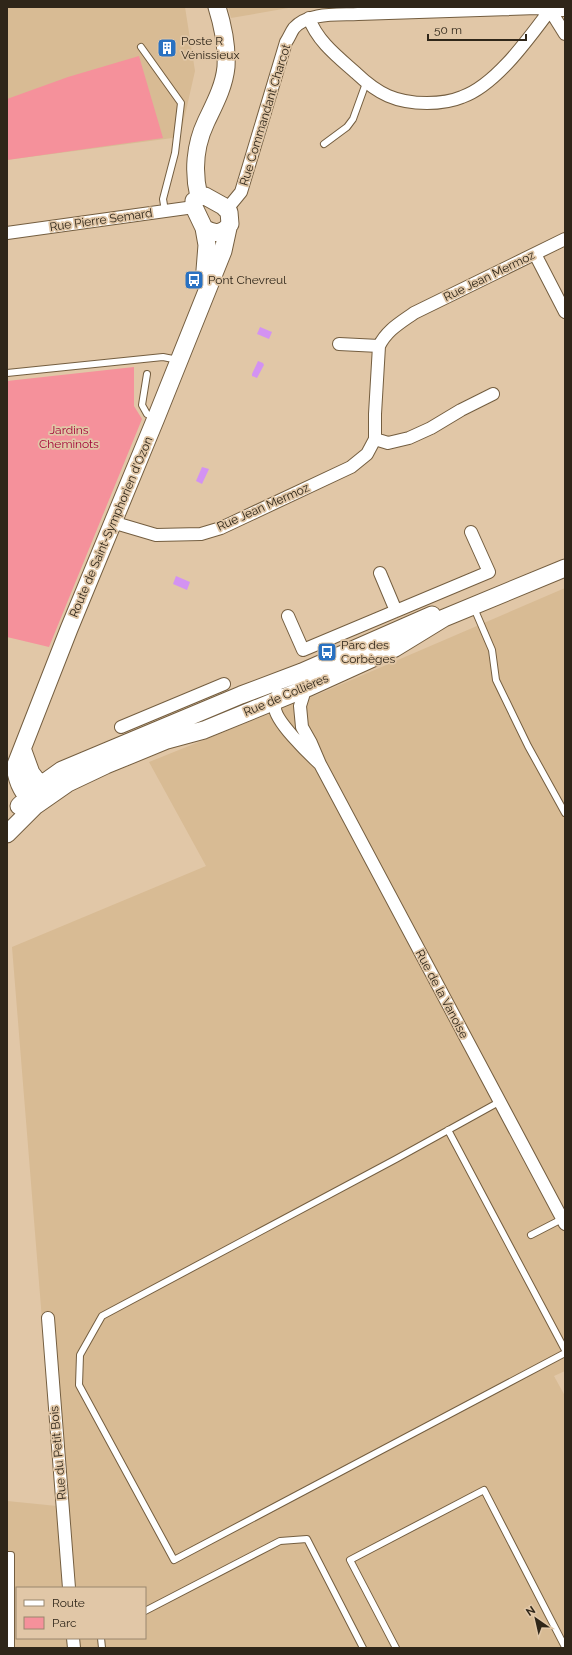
<svg xmlns="http://www.w3.org/2000/svg" width="572" height="1655" font-family="Raleway,sans-serif">
  <rect width="100%" height="100%" fill="#e1c7a7"/>
  <path fill="#d8bb94" fill-rule="evenodd" d="M7,7H185L195,71L180,137L7,160Z
    M228,7H294L231,18Z
    M565,588V1371L554,1376L565,1396V1648H7V1501L57,1506L12,947L206,866L149,762L321,693ZM17,1588H145V1638H17Z"/>
  <path fill="#f5919b" d="M139,56L163,138L7,160V99L68,77Z
    M134,367V406L142,419L49,647L7,637V381Z"/>
  <path fill="#d392f2" d="M260,327L272,332L269,339L257,334Z
    M258,361L263,363L264,365L257,378L252,376V374Z
    M202,467L209,469L202,484L196,481Z
    M176,576L190,582L187,590L173,584Z"/>
  <g fill="none" stroke-linecap="round" stroke-linejoin="round">
    <g stroke="#745e40" stroke-width="8">
      <path id="lane" d="M141,47L181,103L175,153L163,199L165,211
        M324,144L347,127L353,119L366,83
        M7,373L163,357L178,360
        M147,374L142,405L147,414L155,418
        M474,608L492,650L496,680L528,746L565,813
        M499,1102L396,1159L102,1316L80,1355L79,1385L174,1560L565,1353
        M448,1130L565,1350
        M531,1235L562,1219
        M7,1555H11V1648
        M145,1611L280,1541L307,1539L363,1648
        M101,1638L102,1648
        M396,1648L350,1560L484,1490L565,1647"/>
    </g>
    <g stroke="#745e40" stroke-width="14">
      <path id="street" d="M309,18C317,41 338,57 356,73C378,94 396,103 427,103C439,103 450,102 462,97C496,85 529,38 550,10L565,34
        M227,209L241,192L286,42C289,38 291,32 294,28C308,12 338,15 358,14L537,8L550,10H565
        M7,233L194,207
        M535,254L565,312
        M339,344L379,346
        M375,439L388,443L409,438L431,428L461,410L493,394
        M112,522L156,535L201,534L221,528L351,467L367,454L375,439V414L379,346C387,330 400,323 414,313L565,239
        M380,573L396,611
        M288,616L303,650L489,572L471,532
        M278,694C277,698 275,703 275,707C274,720 309,754 320,764L311,743L302,727L300,706L304,693L307,688
        M121,727L224,684
        M320,764L565,1224
        M48,1318L69,1588
        M73,1638L74,1648"/>
    </g>
    <g stroke="#745e40" stroke-width="19">
      <path id="secondary" d="M205,196L223,206L229,212L230,224C223,235 213,234 204,228L194,207V201L199,197Z
        M199,197C193,172 195,145 206,122C214,105 224,87 226,67C227,48 223,26 217,7
        M204,228L207,245L204,283
        M23,751L31,773L48,795
        M19,806L41,785L62,770L241,695L302,672L432,615
        M35,806C23,793 18,785 15,767L69,629L156,418L223,251L228,228
        M7,834L35,806L68,783L106,765L167,740L204,730L307,688L395,648L444,618L565,568"/>
    </g>
    <use href="#lane" stroke="#fff" stroke-width="6"/>
    <use href="#street" stroke="#fff" stroke-width="12"/>
    <use href="#secondary" stroke="#fff" stroke-width="17"/>
  </g>
  <defs>
    <g id="building-square" transform="scale(1)"><rect x="-9" y="-9" width="18" height="18" rx="4" fill="#2971c1" stroke="#e1c7a7"/><path d="M-4-6H4V6H1V3H-1V6H-4ZM-2.5-4.3h1.7v1.8h-1.7ZM.8-4.3h1.7v1.8H.8ZM-2.5-1h1.7V.8h-1.7ZM.8-1h1.7V.8H.8Z" fill="#fff"/></g>
    <g id="bus-square" transform="scale(1)"><rect x="-9" y="-9" width="18" height="18" rx="4" fill="#2971c1" stroke="#e1c7a7"/><path d="M-5-6H5V4H4V6H2V4H-2V6H-4V4H-5ZM-3.5-4V0h7V-4ZM-3.5 1.2v1.5H-2V1.2ZM2 1.2v1.5H3.5V1.2Z" fill="#fff"/></g>
  </defs>
  <g fill-rule="evenodd">
    <use href="#building-square" x="167" y="48"/>
    <use href="#bus-square" x="194" y="280"/>
    <use href="#bus-square" x="327" y="652"/>
  </g>
  <g text-anchor="middle" stroke-width="3.5" stroke-linejoin="round" paint-order="stroke">
    <g font-size="12" fill="#2f2619" stroke="#e1c7a7" text-anchor="start">
      <text x="181" y="45">Poste R<tspan x="181" dy="14">Vénissieux</tspan></text>
      <text x="208" y="284">Pont Chevreul</text>
      <text x="341" y="649">Parc des<tspan x="341" dy="14">Corbèges</tspan></text>
    </g>
    <g font-size="12" fill="#2f2619" stroke="#e1c7a7">
      <text transform="translate(265 115) rotate(-73)" y="4">Rue Commandant Charcot</text>
      <text transform="translate(101 220) rotate(-8)" y="4">Rue Pierre Semard</text>
      <text transform="translate(489 276) rotate(-26)" y="4">Rue Jean Mermoz</text>
      <text transform="translate(263 507) rotate(-24)" y="4">Rue Jean Mermoz</text>
      <text transform="translate(111 527) rotate(-67)" y="4">Route de Saint-Symphorien d'Ozon</text>
      <text transform="translate(286 695) rotate(-23)" y="4">Rue de Collières</text>
      <text transform="translate(442 994) rotate(62)" y="4">Rue de la Vanoise</text>
      <text transform="translate(58 1453) rotate(-95)" y="4">Rue du Petit Bois</text>
    </g>
    <g font-size="12" fill="#a20337" stroke="#e1c7a7">
      <text x="69" y="434">Jardins<tspan x="69" dy="14">Cheminots</tspan></text>
    </g>
  </g>
  <rect width="572" height="1655" fill="none" stroke="#2f2619" stroke-width="16"/>
  <rect x="16" y="1587" width="130" height="52" fill="#e1c7a7" stroke="#9a876e"/>
  <rect x="24" y="1600" width="20" height="6" fill="#ffffff" stroke="#9a876e"/>
  <text x="52" y="1607" font-size="12" fill="#2f2619">Route</text>
  <rect x="24" y="1617" width="20" height="12" fill="#f5919b" stroke="#9a876e"/>
  <text x="52" y="1627" font-size="12" fill="#2f2619">Parc</text>
  <g transform="translate(536 1619) rotate(326)" stroke="#e1c7a7" stroke-width="3" paint-order="stroke">
  <path d="M0-3L7 15L0 10L-7 15Z" fill="#2f2619"/>
  <text y="-6" font-size="11" font-weight="bold" text-anchor="middle" fill="#2f2619">N</text>
  </g>
  <path d="M428 34v6h98v-6" fill="none" stroke="#2f2619" stroke-width="2"/>
  <text x="434" y="34" font-size="12" fill="#2f2619" stroke="#e1c7a7" stroke-width="3" paint-order="stroke">50 m</text>
</svg>
